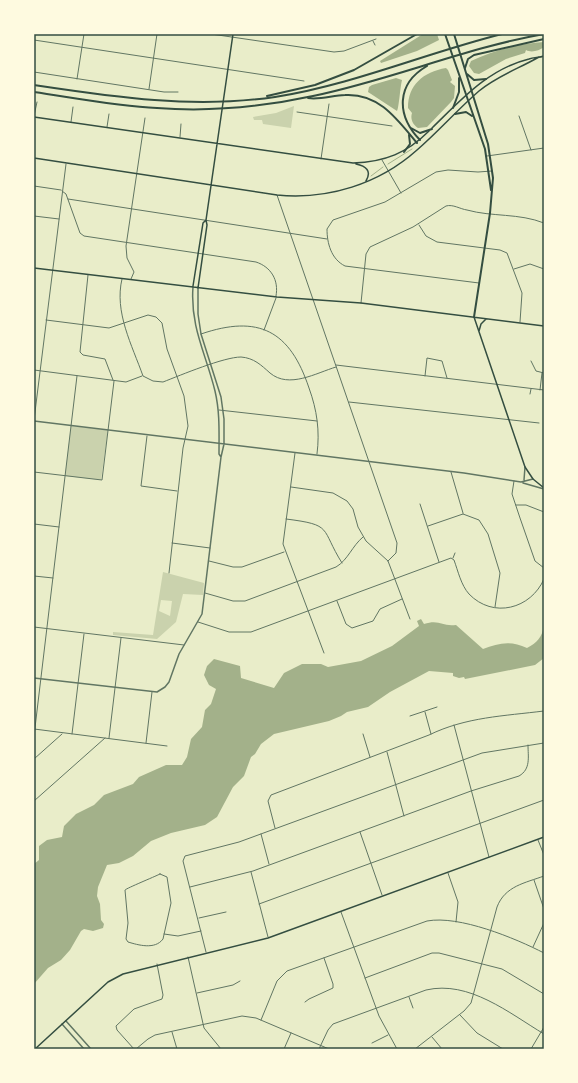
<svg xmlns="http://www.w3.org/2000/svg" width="578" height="1083" font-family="'Asap Condensed',sans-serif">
  <rect width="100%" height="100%" fill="#e9edc9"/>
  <path fill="#cad2ad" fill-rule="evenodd" d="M294,106L291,128L263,124L262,120H254L253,117L276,113Z
    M71,426L108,430L101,480L65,476Z
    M163,572L204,583L203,595L183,594L176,622L157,639L113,635V632L153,635ZM161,600L172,601L170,616L159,611Z"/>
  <path fill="#a3b18a" d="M423,34H437L439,40L417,51L381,63L380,61Z
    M544,42V47C539,51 531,53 526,50L525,53L506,59L479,74L474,73L469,66L471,61C493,51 520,43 544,42Z
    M446,68L448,70L452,80L450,82L455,86L454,98L451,102L427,127L418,128C413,125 410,119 412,113L408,108C408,85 423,72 446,68Z
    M396,78L402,80C400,88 399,108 397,111L368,92L369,87L372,85Z
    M421,619L424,624C440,619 442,627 456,625L483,649C498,643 511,640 527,648C537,643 542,637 544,626V658L535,665L465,679L464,677L459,678L453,676V673L429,671L390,692L368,707L347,712L341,716L329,721L274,734L261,744L255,754L251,757L244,776L233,787L217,817L205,825L171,833L151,841L133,856L119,863L107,865L98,887L97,896L100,904L101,920L104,924L103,928L93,931L84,929L81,931L70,950L61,960L48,968L34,984V864L39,860V846L47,840L62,837L64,826L76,814L94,805L104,795L133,784L139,777L166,765H182L187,757L191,739L202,727L205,710L211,704L216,689L209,685L204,675L207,666L214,659L240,666L241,678L274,688L284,673L302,664H321L328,667L361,661L392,646L419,626L417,621Z"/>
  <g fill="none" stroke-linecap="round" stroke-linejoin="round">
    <path stroke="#a3b18a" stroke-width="1" d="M388,164L412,149
      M371,176L383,167"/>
    <path stroke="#617663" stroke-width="1" d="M211,34L334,52L344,51L376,39
      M34,40L304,81
      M373,41L375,45
      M34,72L164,92H178
      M77,79L84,34
      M149,89L157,34
      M297,112L392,126
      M34,116L37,102
      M519,116L531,150
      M71,122L73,107
      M107,127L109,114
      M180,137L181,124
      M487,156L544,148
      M321,159L329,104
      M382,160L401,193
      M34,186L61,190
      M62,191L66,194L80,233L84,236L256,262C271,267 279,280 276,296
      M277,195L397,543L396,553L388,561
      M68,199L327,239
      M34,216L59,219
      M419,225L426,236L437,242L500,250L507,253L522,293L520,322
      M514,269L530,264L544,269
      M88,275L80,352L83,355L105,359L113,380
      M122,279C114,312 132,345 143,376L153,381L163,382C181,375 224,357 241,357C254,358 261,365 270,373C289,389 316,373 336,367
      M131,279L134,272L127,258L126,246L145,118
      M479,283L345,266C331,259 327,243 327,229L333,220L385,202L436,172L448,170L478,172L492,171
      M361,303L366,254L370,247L413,227L446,206C453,204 460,209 467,210C492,217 519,213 544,223
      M46,320L109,328L148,315L156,317L162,323L167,349L184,396L188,426L183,448L169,573
      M264,330L276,298
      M201,334C259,314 290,331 309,388C317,410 320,431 317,454
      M531,361L536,371L544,373
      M336,365L544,390
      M34,370L126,382L142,376
      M425,376L427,358L442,361L447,378
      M540,390L542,373
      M530,394L531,389
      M349,402L539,423
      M219,410L317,421
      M34,420L66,164
      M147,436L141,486L177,491
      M295,453L283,544L324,653
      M34,472L102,480L114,381
      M451,472L463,513
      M514,481L512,494L520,518L535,561L544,568
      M291,487L333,493L347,501L353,509L358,527L366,541L388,561L410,619
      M420,504L439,562
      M516,505H526L544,512
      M463,514L479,520L488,534L500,573L495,607
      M286,519C334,525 320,528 342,563
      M34,524L59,527
      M428,526L463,514
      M172,543L210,548
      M453,558L455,553
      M209,561L233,567H242L284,552
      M34,576L53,578
      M205,593L233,601H245L336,567C348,560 352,546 363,537
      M337,601L346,624L352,628L373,621L380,609L402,599
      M198,622L229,632H251L451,558L454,560C458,571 461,585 469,594C493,619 531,609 544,579
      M34,627L184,645
      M425,712L431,734
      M410,716L437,707
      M454,725L489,857
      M34,729L167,746
      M72,734L84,634
      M363,734L370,757
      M34,736L77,376
      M109,738L121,638
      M146,743L152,692
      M387,752L404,816
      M34,759L62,734
      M34,801L105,738
      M275,828L268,801L271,795L429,735C466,717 504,716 544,711
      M360,832L382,895
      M261,834L269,864
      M538,840L544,855
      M251,872L268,937
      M448,873L458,902L456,922
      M160,874L167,877L171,903L163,939C155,950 138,945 128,942L126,939L128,923L125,890C127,888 154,877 160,874Z
      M534,880L544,909
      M190,887L253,871L471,791L519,776C531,769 528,757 528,745
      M259,904L544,800
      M341,912L379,1016L397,1049
      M199,918L226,912
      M164,934L178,936L201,931
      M533,947L544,923
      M206,952L183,861L185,856L239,842L482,753L544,743
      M188,957L204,1028L221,1049
      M365,978L432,953H439L502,969L544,994
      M197,993L233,985L240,981
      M409,997L413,1008
      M305,1002L309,999L333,988V984L324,958
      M460,1015L477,1033L503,1049
      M261,1020L277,981L287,971L427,921C459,915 515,938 544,953
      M172,1032L177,1049
      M432,1037L442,1049
      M372,1043L388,1035
      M134,1049L117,1030L116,1026L134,1009L162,999L163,995L157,964
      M136,1049L148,1039L155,1035L242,1016L256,1018L329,1049
      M284,1049L291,1033
      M319,1049L328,1030L333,1024L426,990C469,980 509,1013 544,1034
      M415,1049L464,1011L471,1003L497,907C505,886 525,883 544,876
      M531,1049L544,1027"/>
    <path stroke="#617663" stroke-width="1.5" d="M193,287C190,327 206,354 215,391C220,412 219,433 219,454L221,457
      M34,421L464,473L521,482L533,479
      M524,480L525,467
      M523,483L544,489
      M34,678L157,692L165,687L169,682L179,654L202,614L221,457L224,444V419L221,397L201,334L198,314V288
      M66,1021L91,1049
      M62,1024L84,1049"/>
    <path stroke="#344e41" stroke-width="1.5" d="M34,117L353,163C385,162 407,153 429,131
      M432,128C461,100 488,69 529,59C534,57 539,58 544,56
      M34,158L277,195C328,200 379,184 417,150C439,131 457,110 479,91C497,76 518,69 539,57
      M356,164C366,166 372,171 366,181
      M34,268L277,297L361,303L544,326
      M193,286L203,223L206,220
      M198,288L207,225L206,220L233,34
      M474,317L525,467L533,479L544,488
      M479,331L481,324L486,319
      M35,1049L108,982L123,974L268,938L544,837"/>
    <path stroke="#344e41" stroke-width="2" d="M445,34L485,149L491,190
      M454,34L488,144L493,178L490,213L474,317
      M467,74L474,80L486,79
      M453,108L459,92V78
      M455,114L466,112L472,116"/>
    <path stroke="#344e41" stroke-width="2" d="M465,68L468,59L474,55L544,39
      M34,85C114,97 193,109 275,97C352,85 426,53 502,34
      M34,92C75,98 116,106 157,108C209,112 262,107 313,96C391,80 465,48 544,34
      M267,96L315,85L354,70L417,34
      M308,98C321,100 333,95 345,95C379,93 397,119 417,143
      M411,128L420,133L432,129
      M420,140C396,115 396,84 427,66
      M404,152L410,144L409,135"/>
  </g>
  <rect width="578" height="1083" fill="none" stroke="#fefae0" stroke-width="70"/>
  <rect x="35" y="35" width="508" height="1013" fill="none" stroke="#344e41" stroke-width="1.5"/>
</svg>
